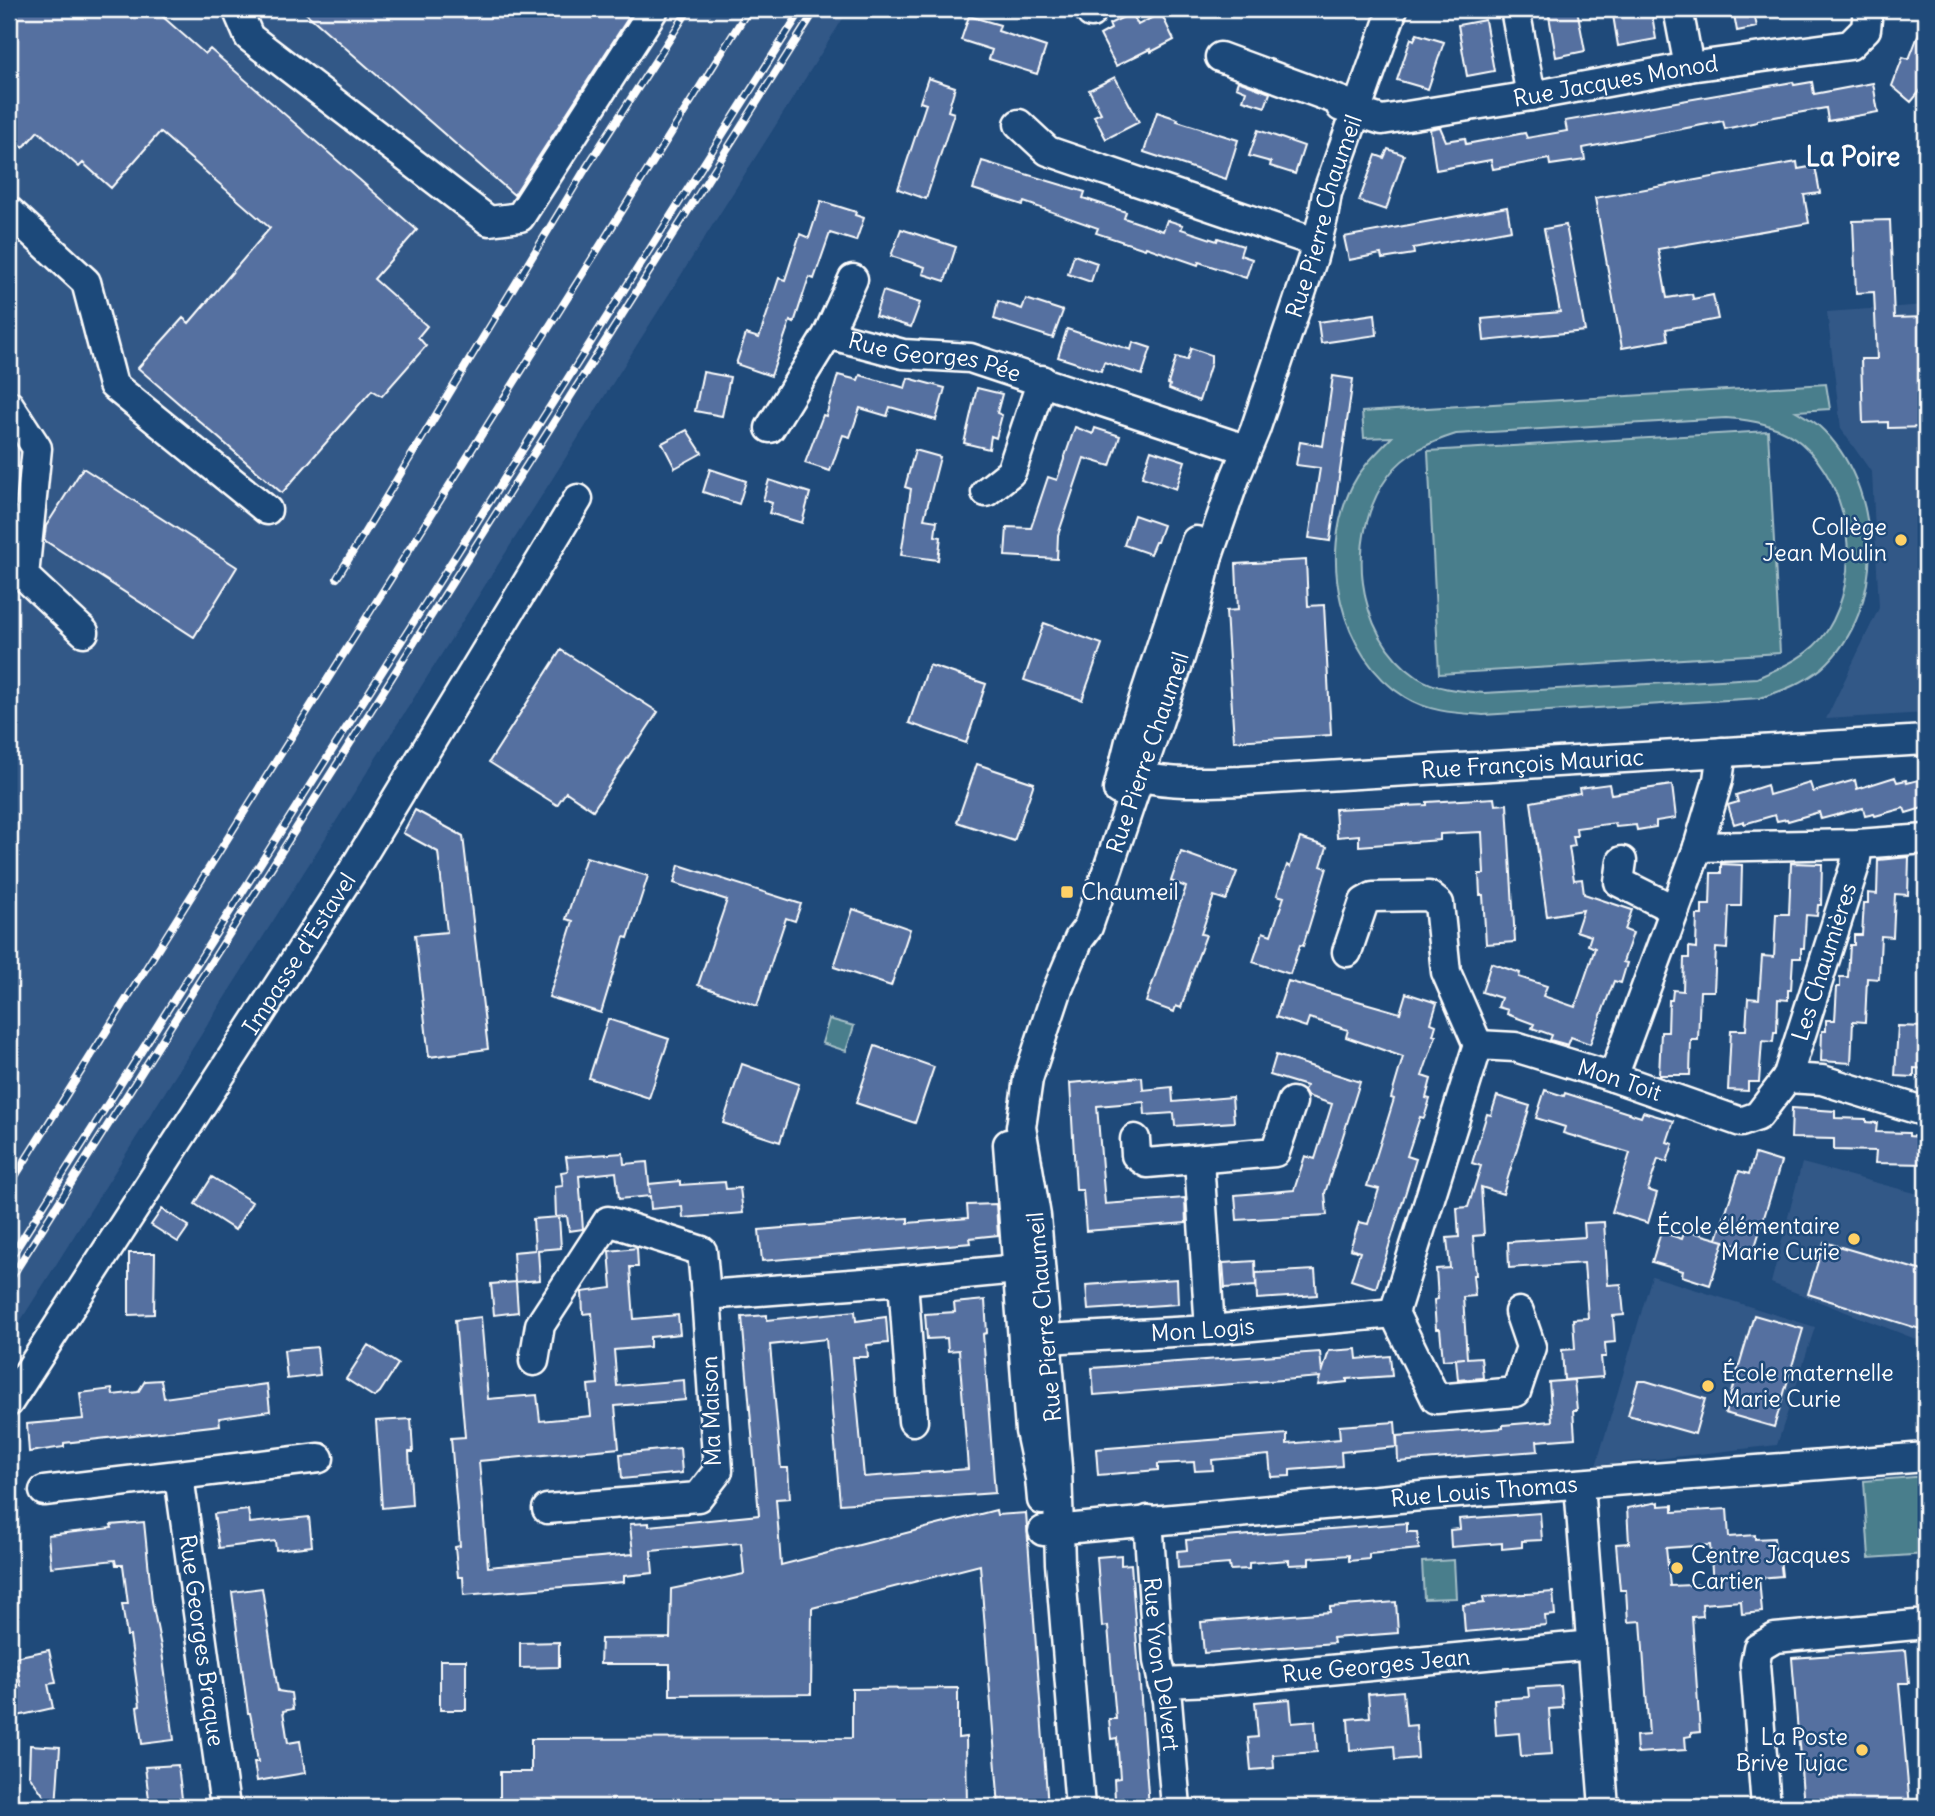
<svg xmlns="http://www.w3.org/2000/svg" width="1935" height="1816" font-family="Delius,sans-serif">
  <rect width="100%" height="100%" fill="#1f4a7a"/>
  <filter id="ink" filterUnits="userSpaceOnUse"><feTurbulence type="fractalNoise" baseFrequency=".0143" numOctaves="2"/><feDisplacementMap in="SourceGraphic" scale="14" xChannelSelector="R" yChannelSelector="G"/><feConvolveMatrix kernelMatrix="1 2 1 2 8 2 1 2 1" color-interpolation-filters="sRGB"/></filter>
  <g filter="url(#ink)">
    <path fill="#335887" d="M9,9H849L9,1339Z
      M1926,305V713L1826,719L1879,608L1872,473L1841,429L1827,312Z
      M1802,1163L1926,1196V1343L1771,1283Z
      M1652,1276L1815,1327L1777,1445L1596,1466Z"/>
    <path fill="#497e8c" stroke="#a4bec6" stroke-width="2" fill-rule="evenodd" d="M1826,384L1830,409L1796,411C1804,416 1813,420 1819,426C1883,484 1889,609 1822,668C1804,683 1782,691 1760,698L1483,715C1456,713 1429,712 1405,697C1339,656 1318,555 1352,486C1362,466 1377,453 1392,437L1364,438L1362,412ZM1726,418C1753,420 1780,425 1801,443C1851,486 1863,575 1827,631C1811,655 1783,667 1757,678L1484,693C1461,691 1437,690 1417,677C1354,635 1345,534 1389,475C1405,453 1431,442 1456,434Z
      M1768,431L1780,653L1439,674L1428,451Z
      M829,1019L854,1026L846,1051L822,1043Z
      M1926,1476V1554L1869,1558L1864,1481Z
      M1454,1560L1456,1598L1424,1599L1422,1562Z"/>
    <path fill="#5470a0" stroke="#fff" stroke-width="2" fill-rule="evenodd" d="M9,9H154L205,54L210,49L417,230L374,279L427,326L418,337L426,346L382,396L372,390L282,493L138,368L183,318L189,323L270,228L160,132L111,188L83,163L79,167L38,131L23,148L9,136Z
      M301,9H634L514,195Z
      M1556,9H1577L1585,51L1556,57L1548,10Z
      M1651,9L1656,39L1618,46L1613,15Z
      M1733,9H1753L1757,27L1737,31Z
      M1132,13L1138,25L1161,13L1174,40L1151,52L1150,49L1116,66L1100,35L1111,29L1109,24Z
      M969,16L1000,25L998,31L1046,47L1037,74L989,59L992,50L961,40Z
      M1925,18L1926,84L1911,102L1892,86L1903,57L1909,59Z
      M1485,20L1494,71L1467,76L1458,25Z
      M1417,34L1444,42L1428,89L1397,80L1411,38L1414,40Z
      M1115,77L1139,122L1106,139L1094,116L1101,113L1089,90Z
      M928,78L955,87L948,111L954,113L926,199L898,189L926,104L920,102Z
      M1238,81L1270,93L1265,107L1243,100L1246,91L1236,87Z
      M1793,82L1794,85L1812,82L1814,94L1873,83L1878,112L1828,121L1826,108L1757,120V122L1725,129L1723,121L1583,148L1585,160L1550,165L1549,159L1493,169L1491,160L1436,170L1430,129L1440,127L1446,141L1465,138L1466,144L1525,133L1527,138L1567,131L1565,121Z
      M1157,112L1178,119L1177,121L1238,140L1226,179L1144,152Z
      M1258,130L1304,146L1295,174L1270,166L1271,162L1249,156Z
      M1388,149L1404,155L1386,210L1359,201L1376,155L1384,158Z
      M982,161L1085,192L1083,198L1126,212L1124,218L1163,231L1167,220L1183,225L1181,229L1217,241L1218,238L1243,246L1240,255L1252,259L1246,278L1199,262L1198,265L1146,247L1145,249L1096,233L1098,228L1024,202L1023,205L973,189Z
      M1797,162L1798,169L1815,166L1820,193L1804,195L1809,223L1658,249L1667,298L1692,294L1693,299L1713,295L1718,319L1666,329L1668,340L1622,348L1595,198Z
      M821,201L856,212L855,215L864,218L856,241L830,233L814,279L809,277L794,323L790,321L771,376L736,364L746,334L759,338L779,278L785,280L800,234L809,238Z
      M1507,207L1511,230L1413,248L1414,254L1382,259L1381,254L1349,260L1344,237Z
      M1890,220L1894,318L1926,317V427L1888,428V422L1863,423L1861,359H1877L1874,292L1856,293L1853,221Z
      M1566,225L1585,331L1484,341L1482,319L1560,312L1544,229Z
      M901,229L956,247L945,281L923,274L925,267L891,256Z
      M1074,255L1097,263L1091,282L1068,274Z
      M883,291L920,303L911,327L875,316Z
      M1026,299L1063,311L1053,338L994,319L998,301L1022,309Z
      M1375,314L1377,335L1321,343L1318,322Z
      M1067,329L1131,350L1133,342L1151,348L1142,375L1104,362L1101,371L1058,357Z
      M1191,348L1211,355V363L1199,401L1169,389L1170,385L1168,384L1176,357L1187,360Z
      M703,372L730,377L722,416L695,411Z
      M838,375L858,380L860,375L905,388L908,378L945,388L936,420L890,407L887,416L860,408L850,437L843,435L830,471L805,463L823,415L826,416Z
      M1333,376L1353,379L1330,541L1309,538L1320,468L1296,465L1300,442L1323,446Z
      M977,388L1002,394L997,413L1002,415L996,438L991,436L989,449L964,443Z
      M1075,427L1093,434L1095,428L1120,436L1110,466L1084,458L1058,535L1057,559L1005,556L1007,527L1031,528L1048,477L1057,480Z
      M687,430L702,453L675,468L662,443Z
      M915,450L940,457L924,519L937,521L935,536L941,537L938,560L901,555L911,489L905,487Z
      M1151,450L1185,461L1176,489L1142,477Z
      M83,468L237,567L194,637L44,540L46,526Z
      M710,469L746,481L739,504L703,492Z
      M769,480L810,493L802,523L769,513L772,503L763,500Z
      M1134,515L1163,525L1157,542H1155L1150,554L1124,545Z
      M1306,560L1308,606L1324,605L1331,735L1234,741L1226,611L1238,610L1236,564Z
      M1044,623L1102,644L1082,700L1024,680Z
      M561,650L658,712L593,810L566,792L557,805L489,762Z
      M929,665L986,684L966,743L909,723Z
      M977,764L1034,783L1014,841L957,822Z
      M1895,777L1897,782L1906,780L1907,783L1926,778V807L1906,813L1904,808L1875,816L1874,814L1865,816L1863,808L1821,819L1819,812L1788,821L1787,819L1777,821L1775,815L1744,824V821L1734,824L1728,805L1738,802L1736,795L1767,785L1769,795L1810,783L1813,792L1855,780L1857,789Z
      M1609,784L1611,794L1672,785L1676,818L1656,821V827L1637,830L1636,825L1616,827L1615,823L1576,828L1577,836H1573L1575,846L1569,847L1574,880L1582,879L1584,894L1632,910L1625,930L1633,933L1623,962L1627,963L1621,983L1614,981L1590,1044L1571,1037L1568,1045L1550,1040L1552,1035L1532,1028L1534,1024L1507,1014L1508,1010L1498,1007L1501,998L1482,992L1491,963L1520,973L1519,977L1547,986L1543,996L1575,1007L1595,948L1588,945L1591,936L1576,931L1583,910L1547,916L1531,802L1580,793L1579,788Z
      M1494,798L1495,805L1507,804L1515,942L1486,944L1483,895H1480L1479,874H1484L1482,832L1440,834V840L1359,846V835L1337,837L1335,809L1427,805V802Z
      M415,810L463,836L488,1049L429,1057L415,935L447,932L438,852L403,833Z
      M1300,838L1327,847L1321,866L1327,868L1303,946L1300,945L1290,974L1253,962L1263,932L1271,935L1284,897L1277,895L1287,865L1290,867Z
      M1181,852L1237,872L1226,900L1214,896L1201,934L1206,935L1195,965L1181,1008L1176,1006L1174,1012L1146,1002L1186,887L1171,881Z
      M586,857L648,876L628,938L624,937L601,1013L549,997L573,921L566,919Z
      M1909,857L1908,895L1895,894L1893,937L1881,936L1879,979L1867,978L1865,1022L1853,1021L1851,1063L1821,1061L1822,1031H1826V1020H1835L1837,987H1840V977H1848L1850,945H1854V935H1862L1864,903H1868V893L1877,894L1878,860Z
      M1791,863L1822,864L1821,905H1818L1817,916L1806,915L1804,948H1801V958H1793L1791,990H1788V1000L1778,999L1777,1032H1774L1773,1042L1762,1041L1759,1082H1748V1091L1728,1090L1731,1030H1746L1748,998L1759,999L1762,956L1774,957L1776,914H1789Z
      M1721,864L1742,865L1741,906H1729L1727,949L1716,948L1714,991H1700L1698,1040H1691L1690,1075H1659L1661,1032H1668L1669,1000H1672L1673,990L1683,991L1684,958H1689V947L1696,948L1697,915H1702V905H1710L1711,873H1721Z
      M679,865L801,904L795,921L786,918L757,1006L698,985L727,900L674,883Z
      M853,909L910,929L891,986L834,967Z
      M1288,981L1400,1013L1406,993L1437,1003L1431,1023L1436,1025L1433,1035L1436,1036L1422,1076L1431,1079L1426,1098L1430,1099L1424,1118L1420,1117L1407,1156L1416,1159L1376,1288L1351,1280L1360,1252L1350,1249L1359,1222L1368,1224L1379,1189L1367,1186L1394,1099L1391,1098L1403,1057L1346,1037L1348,1030L1309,1018L1306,1027L1276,1017Z
      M608,1019L669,1039L649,1098L589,1078Z
      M1898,1026L1926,1027V1069L1914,1068V1077L1895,1076Z
      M875,1046L934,1067L915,1123L856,1103Z
      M1276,1055L1360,1082L1325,1193L1327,1215L1237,1220L1235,1195L1294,1190L1305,1156L1315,1159L1332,1104L1307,1096L1304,1091L1306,1086L1270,1075Z
      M742,1064L799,1084L780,1142L723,1123Z
      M1142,1077L1143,1090L1172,1087L1173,1102L1232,1097L1234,1122L1175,1126L1174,1113L1145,1115L1144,1102L1097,1106L1105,1204L1185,1198L1186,1223L1086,1231L1083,1190H1076L1070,1083Z
      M1545,1090L1564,1096L1565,1093L1641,1117L1643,1112L1674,1121L1667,1142L1673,1144L1667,1162L1658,1159L1648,1190L1657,1193L1648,1223L1612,1212L1630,1153L1563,1133L1565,1127L1536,1118Z
      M1497,1096L1530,1106L1503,1194L1481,1187L1484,1235L1473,1236L1476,1275H1473L1475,1296L1463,1297L1467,1358L1481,1357L1483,1378L1458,1380L1456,1359L1464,1358L1443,1360L1440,1329H1436L1434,1300L1438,1299L1436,1269L1450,1268L1447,1238L1459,1237L1457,1208L1468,1207L1481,1166L1472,1163L1487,1114L1491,1115Z
      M1792,1108L1835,1111V1118L1866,1119V1122L1877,1123L1876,1132L1909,1133V1136L1920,1137V1145H1926V1164L1875,1163L1876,1151L1834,1150V1139L1791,1138Z
      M623,1153L624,1164L647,1162L650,1194L649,1184L680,1181V1185L725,1182L726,1189L740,1188L743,1213L683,1218L682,1206L651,1209L650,1196L619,1199L616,1172L579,1176L583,1229L569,1231L567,1216L556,1217L555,1187L563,1186L561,1172L568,1171L566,1157Z
      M1755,1154L1781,1162L1754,1250L1717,1239L1739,1171L1749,1174Z
      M212,1177L252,1202L235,1230L195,1204Z
      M996,1204L998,1235L970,1238L971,1243L762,1261L759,1230L891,1219L908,1218V1223L968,1218L967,1205Z
      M162,1209L189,1226L178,1242L151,1225Z
      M559,1217L561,1248L538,1250L540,1280L515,1282L513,1252L535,1250L533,1219Z
      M1604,1222L1608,1285L1621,1284L1624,1315L1613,1316L1615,1342L1605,1343L1606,1357H1601L1603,1377L1564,1380L1562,1350L1575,1349L1573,1319L1588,1318L1584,1263L1509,1268L1508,1242L1585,1237L1584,1223Z
      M1685,1230L1724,1241L1710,1285L1682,1276L1683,1271L1652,1262L1661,1232L1682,1239Z
      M1824,1242L1926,1272V1331L1808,1294Z
      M637,1248L638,1267H630L634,1319L678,1315L680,1334L650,1337V1347L614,1350L617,1386L684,1380L685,1400L615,1406L619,1448L479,1461L488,1567L633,1554L630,1524L649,1523V1526L759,1515L742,1317L767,1315V1320L855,1311L856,1321L886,1317L888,1343L867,1345L868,1357H853L864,1477L968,1469L959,1350L948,1351L947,1338L927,1339L925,1314L955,1312L954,1303L985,1300L987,1333L983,1334L995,1493L840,1504L826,1339L770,1345L781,1468H788L790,1498L776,1499L781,1565L996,1510L997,1515L1026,1513L1048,1807H999L980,1565L812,1608L811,1694L670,1695V1664H600L601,1639L670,1638L671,1589L744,1574L741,1543L651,1551L653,1573L624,1576V1582L464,1595L463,1577H458L455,1547L460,1546L451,1438L465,1437L455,1320L481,1317L488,1399L537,1395L540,1421L591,1416L588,1385L598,1384L592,1313L583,1314L582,1292L612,1288L609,1251Z
      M129,1253H155L154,1314L129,1315Z
      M1255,1261L1256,1286L1225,1288L1223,1263Z
      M1315,1270L1317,1295L1257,1299L1256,1273Z
      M1177,1279L1178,1304L1088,1310L1086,1285Z
      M516,1282L518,1312L494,1315L491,1284Z
      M1754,1315L1803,1329L1774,1427L1725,1413Z
      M368,1345L398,1364L380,1392L374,1397L346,1379Z
      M317,1347L320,1375L287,1379L284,1350Z
      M1356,1349L1357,1359L1390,1356L1392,1376L1347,1379V1382L1318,1385L1320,1377L1094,1395L1092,1368L1320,1352L1322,1373L1329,1351Z
      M161,1380L164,1398L267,1384L270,1411L219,1418L220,1425L64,1443V1447L29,1452L27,1424L83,1419L80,1393L112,1389L113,1395L138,1392L145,1381Z
      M1574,1380L1577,1410H1573L1575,1438L1537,1441L1538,1451L1398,1462L1397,1436L1503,1428V1425L1552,1421L1549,1382Z
      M1638,1381H1646L1705,1399L1695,1434L1628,1415Z
      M411,1419L413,1452H409L412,1505L382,1508L376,1421Z
      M1395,1422L1397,1447L1341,1452L1342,1466L1290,1470V1476L1271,1477L1269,1455L1212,1460L1213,1470L1195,1471L1194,1462L1158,1464V1470L1098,1475L1096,1449L1287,1434V1444L1340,1439L1339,1426Z
      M680,1448L682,1473L622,1479L620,1454Z
      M1659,1502V1506L1673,1505V1512L1727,1509L1729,1537L1755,1535V1539L1774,1538L1776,1558H1780L1782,1576L1759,1578L1762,1612L1742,1614L1741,1601L1702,1604L1703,1616L1692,1617L1700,1732L1691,1733V1736L1685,1737L1686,1750L1637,1753L1636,1736L1649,1735L1641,1621L1628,1622L1626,1590H1620L1616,1544L1629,1543L1627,1508ZM1710,1545L1713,1584L1670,1586L1666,1548Z
      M248,1510L250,1523L309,1517L312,1546L276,1550L275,1541L219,1548L214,1514Z
      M1540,1513L1542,1540L1522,1541V1547L1502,1549V1543L1451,1547L1450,1530L1460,1529L1459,1519Z
      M144,1522L152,1601L162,1652L174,1740L142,1744L137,1707L140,1706L130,1636H127L122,1604H128L123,1565H116L115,1560L51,1567L48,1535L112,1528L111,1525Z
      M1407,1523V1532H1417L1419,1549L1369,1554V1559L1349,1561V1555L1309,1558V1564L1289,1565V1560L1249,1563V1569L1230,1570L1229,1564L1178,1568L1177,1551L1187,1550L1186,1540Z
      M1121,1555V1565L1131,1564L1149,1807H1122V1798L1115,1799L1114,1779L1120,1778L1117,1738L1111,1739L1109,1719H1116L1112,1674L1108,1626L1102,1627L1097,1557Z
      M262,1588L278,1691L291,1693L293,1709L283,1711L288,1743L300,1741L305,1773L257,1781L254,1762H258L253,1728L250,1713H248L232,1592Z
      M1553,1592L1555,1615L1545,1616L1546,1625L1465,1632L1463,1605L1484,1603L1483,1597Z
      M1396,1602L1398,1633L1333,1638L1334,1643L1204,1653L1201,1622L1330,1612V1607Z
      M559,1642V1667L520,1668V1643Z
      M49,1650L56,1683L48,1684L53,1708L9,1718V1688L21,1686L15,1657Z
      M1906,1650L1909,1683H1899L1910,1807H1804L1792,1658Z
      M440,1660H466V1710H440Z
      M1561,1686L1563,1708L1549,1709L1552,1754L1521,1756L1519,1733L1496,1735L1494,1699L1529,1697L1528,1688Z
      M958,1688V1738L966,1737L967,1807H500V1772H531V1739L852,1738V1689Z
      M1403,1691L1406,1726L1416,1725L1418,1758L1395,1760L1394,1746L1350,1750L1348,1719L1370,1717L1368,1694Z
      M1290,1699L1292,1723L1315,1721L1317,1752L1273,1755L1274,1768L1251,1770L1248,1738L1258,1737L1255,1702Z
      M30,1745L60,1747L56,1807H52L29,1775Z
      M178,1765L183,1807H150L145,1767Z"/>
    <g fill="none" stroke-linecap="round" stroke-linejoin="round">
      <g stroke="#fff" stroke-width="33">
        <g id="minor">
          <path d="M237,9L249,37L489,221L520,217L654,9"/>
          <path d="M1515,9L1531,96"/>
          <path d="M1678,9L1689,67"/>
          <path d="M1091,13L1092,9"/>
          <path d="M1220,57L1343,102"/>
          <path id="s1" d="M1341,107L1382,120L1531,96L1689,67L1850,45L1866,29L1868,9"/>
          <path d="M1019,124L1048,151L1318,243"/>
          <path d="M9,211L86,282L113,385L267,510"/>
          <path d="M828,334L853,279"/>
          <path d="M9,405L37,448L24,576L84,632"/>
          <path id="s2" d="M770,428L828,334L903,354L970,358L1233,445"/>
          <path d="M986,492L1011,472L1042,380"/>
          <path id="s3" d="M1123,772C1162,785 1200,782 1241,781L1926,740"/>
          <path d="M1118,790L1130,741L1196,541"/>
          <path d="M1698,847L1858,844L1926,839"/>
          <path d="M1622,861L1619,882L1675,910"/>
          <path d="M1347,952L1364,902L1373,897L1429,896L1439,904L1446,972L1478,1045"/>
          <path d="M1613,1077L1698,847L1718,780L1722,752"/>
          <path id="s4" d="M1787,1078L1855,865L1858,844"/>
          <path d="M1135,1139L1136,1155L1147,1163L1275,1152L1292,1102"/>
          <path d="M1008,1144L1030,1431L1040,1478L1042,1500"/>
          <path d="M1199,1160L1210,1330"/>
          <path d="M903,1280L913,1421"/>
          <path id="s5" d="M1519,1312L1531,1347L1516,1392L1436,1399L1394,1313L1478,1045L1515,1047L1613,1077L1741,1122L1758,1116L1787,1078L1822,1080L1926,1112"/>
          <path id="s6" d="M1045,1339L1210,1330L1394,1313"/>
          <path d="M534,1361L540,1325L608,1221L702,1251L706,1295"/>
          <path id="s7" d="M9,1402L352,872L578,499"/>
          <path id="s8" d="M179,1476L225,1807"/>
          <path d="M1579,1485L1604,1807"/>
          <path d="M44,1491L319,1458"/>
          <path d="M547,1509L698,1497L718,1471L706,1295L903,1280L1017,1269"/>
          <path id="s9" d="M1148,1520L1158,1661L1167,1701L1176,1807"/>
          <path id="s10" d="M1043,1531L1432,1495L1926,1457"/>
          <path id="s11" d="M1162,1683L1214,1681L1592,1645"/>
          <path id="s12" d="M1080,1807L1060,1563L1057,1467L1036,1216L1021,1127L1028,1079L1057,991L1079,939L1088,927L1177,667L1195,610L1208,556L1235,478L1255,430L1313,257L1323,218L1327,193L1393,9"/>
          <path d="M1766,1807L1755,1664L1758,1648L1775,1638L1926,1624"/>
        </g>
      </g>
      <use href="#minor" stroke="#1f4a7a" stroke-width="28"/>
      <g stroke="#fff" stroke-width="8">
        <path id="rail" d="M337,578L586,168L689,9
          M9,1186L749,9
          M9,1260L802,9
          M9,1281L816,9"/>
      </g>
      <use href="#rail" stroke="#1f4a7a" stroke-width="5" stroke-dasharray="16" stroke-linecap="butt"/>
    </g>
  </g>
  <g fill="#ffd166" stroke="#1f4a7a" stroke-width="2.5">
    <circle cx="1901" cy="540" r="7"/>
    <rect x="1060" y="885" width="14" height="14" rx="3.5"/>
    <circle cx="1854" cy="1239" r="7"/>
    <circle cx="1708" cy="1386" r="7"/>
    <circle cx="1677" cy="1568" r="7"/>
    <circle cx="1862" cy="1750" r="7"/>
  </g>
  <g text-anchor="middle" stroke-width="5" stroke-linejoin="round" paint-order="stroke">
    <g font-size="23" fill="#fff" stroke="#1f4a7a">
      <text dy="8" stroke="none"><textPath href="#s1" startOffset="280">Rue Jacques Monod</textPath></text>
      <text dy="8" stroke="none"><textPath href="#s12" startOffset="1645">Rue Pierre Chaumeil</textPath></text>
      <text dy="8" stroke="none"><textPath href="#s2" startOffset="220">Rue Georges Pée</textPath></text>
      <text dy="8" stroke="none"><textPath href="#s12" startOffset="1080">Rue Pierre Chaumeil</textPath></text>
      <text dy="8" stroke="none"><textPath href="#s3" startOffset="411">Rue François Mauriac</textPath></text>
      <text dy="8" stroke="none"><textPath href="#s7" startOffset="534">Impasse d'Estavel</textPath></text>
      <text dy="8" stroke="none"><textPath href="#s4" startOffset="122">Les Chaumières</textPath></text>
      <text dy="8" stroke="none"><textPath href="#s5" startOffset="688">Mon Toit</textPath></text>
      <text transform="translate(1044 1317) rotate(-95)" y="8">Rue Pierre Chaumeil</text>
      <text dy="8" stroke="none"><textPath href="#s6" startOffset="158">Mon Logis</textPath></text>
      <text transform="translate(711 1411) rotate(-92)" y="8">Ma Maison</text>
      <text dy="8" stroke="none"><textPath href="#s10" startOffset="443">Rue Louis Thomas</textPath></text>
      <text dy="8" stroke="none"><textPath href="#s8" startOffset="166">Rue Georges Braque</textPath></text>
      <text dy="8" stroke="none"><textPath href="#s9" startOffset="145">Rue Yvon Delvert</textPath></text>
      <text dy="8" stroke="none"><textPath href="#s11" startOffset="215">Rue Georges Jean</textPath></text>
    </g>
    <g font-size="23" fill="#fff" stroke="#1f4a7a" text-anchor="end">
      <text x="1887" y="535">Collège<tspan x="1887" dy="26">Jean Moulin</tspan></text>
      <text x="1081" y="900" text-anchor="start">Chaumeil</text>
      <text x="1840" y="1234">École élémentaire<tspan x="1840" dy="26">Marie Curie</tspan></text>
      <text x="1722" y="1381" text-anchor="start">École maternelle<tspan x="1722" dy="26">Marie Curie</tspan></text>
      <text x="1691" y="1563" text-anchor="start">Centre Jacques<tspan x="1691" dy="26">Cartier</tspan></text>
      <text x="1848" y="1745">La Poste<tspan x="1848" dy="26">Brive Tujac</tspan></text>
    </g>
    <g font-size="26" font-weight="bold" fill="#fff" stroke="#1f4a7a">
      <text x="1853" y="166">La Poire</text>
    </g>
  </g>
  <rect width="1935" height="1816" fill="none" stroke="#1f4a7a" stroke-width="35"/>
  <rect x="18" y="18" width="1900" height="1781" fill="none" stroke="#fff" stroke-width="2.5" filter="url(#ink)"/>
</svg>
